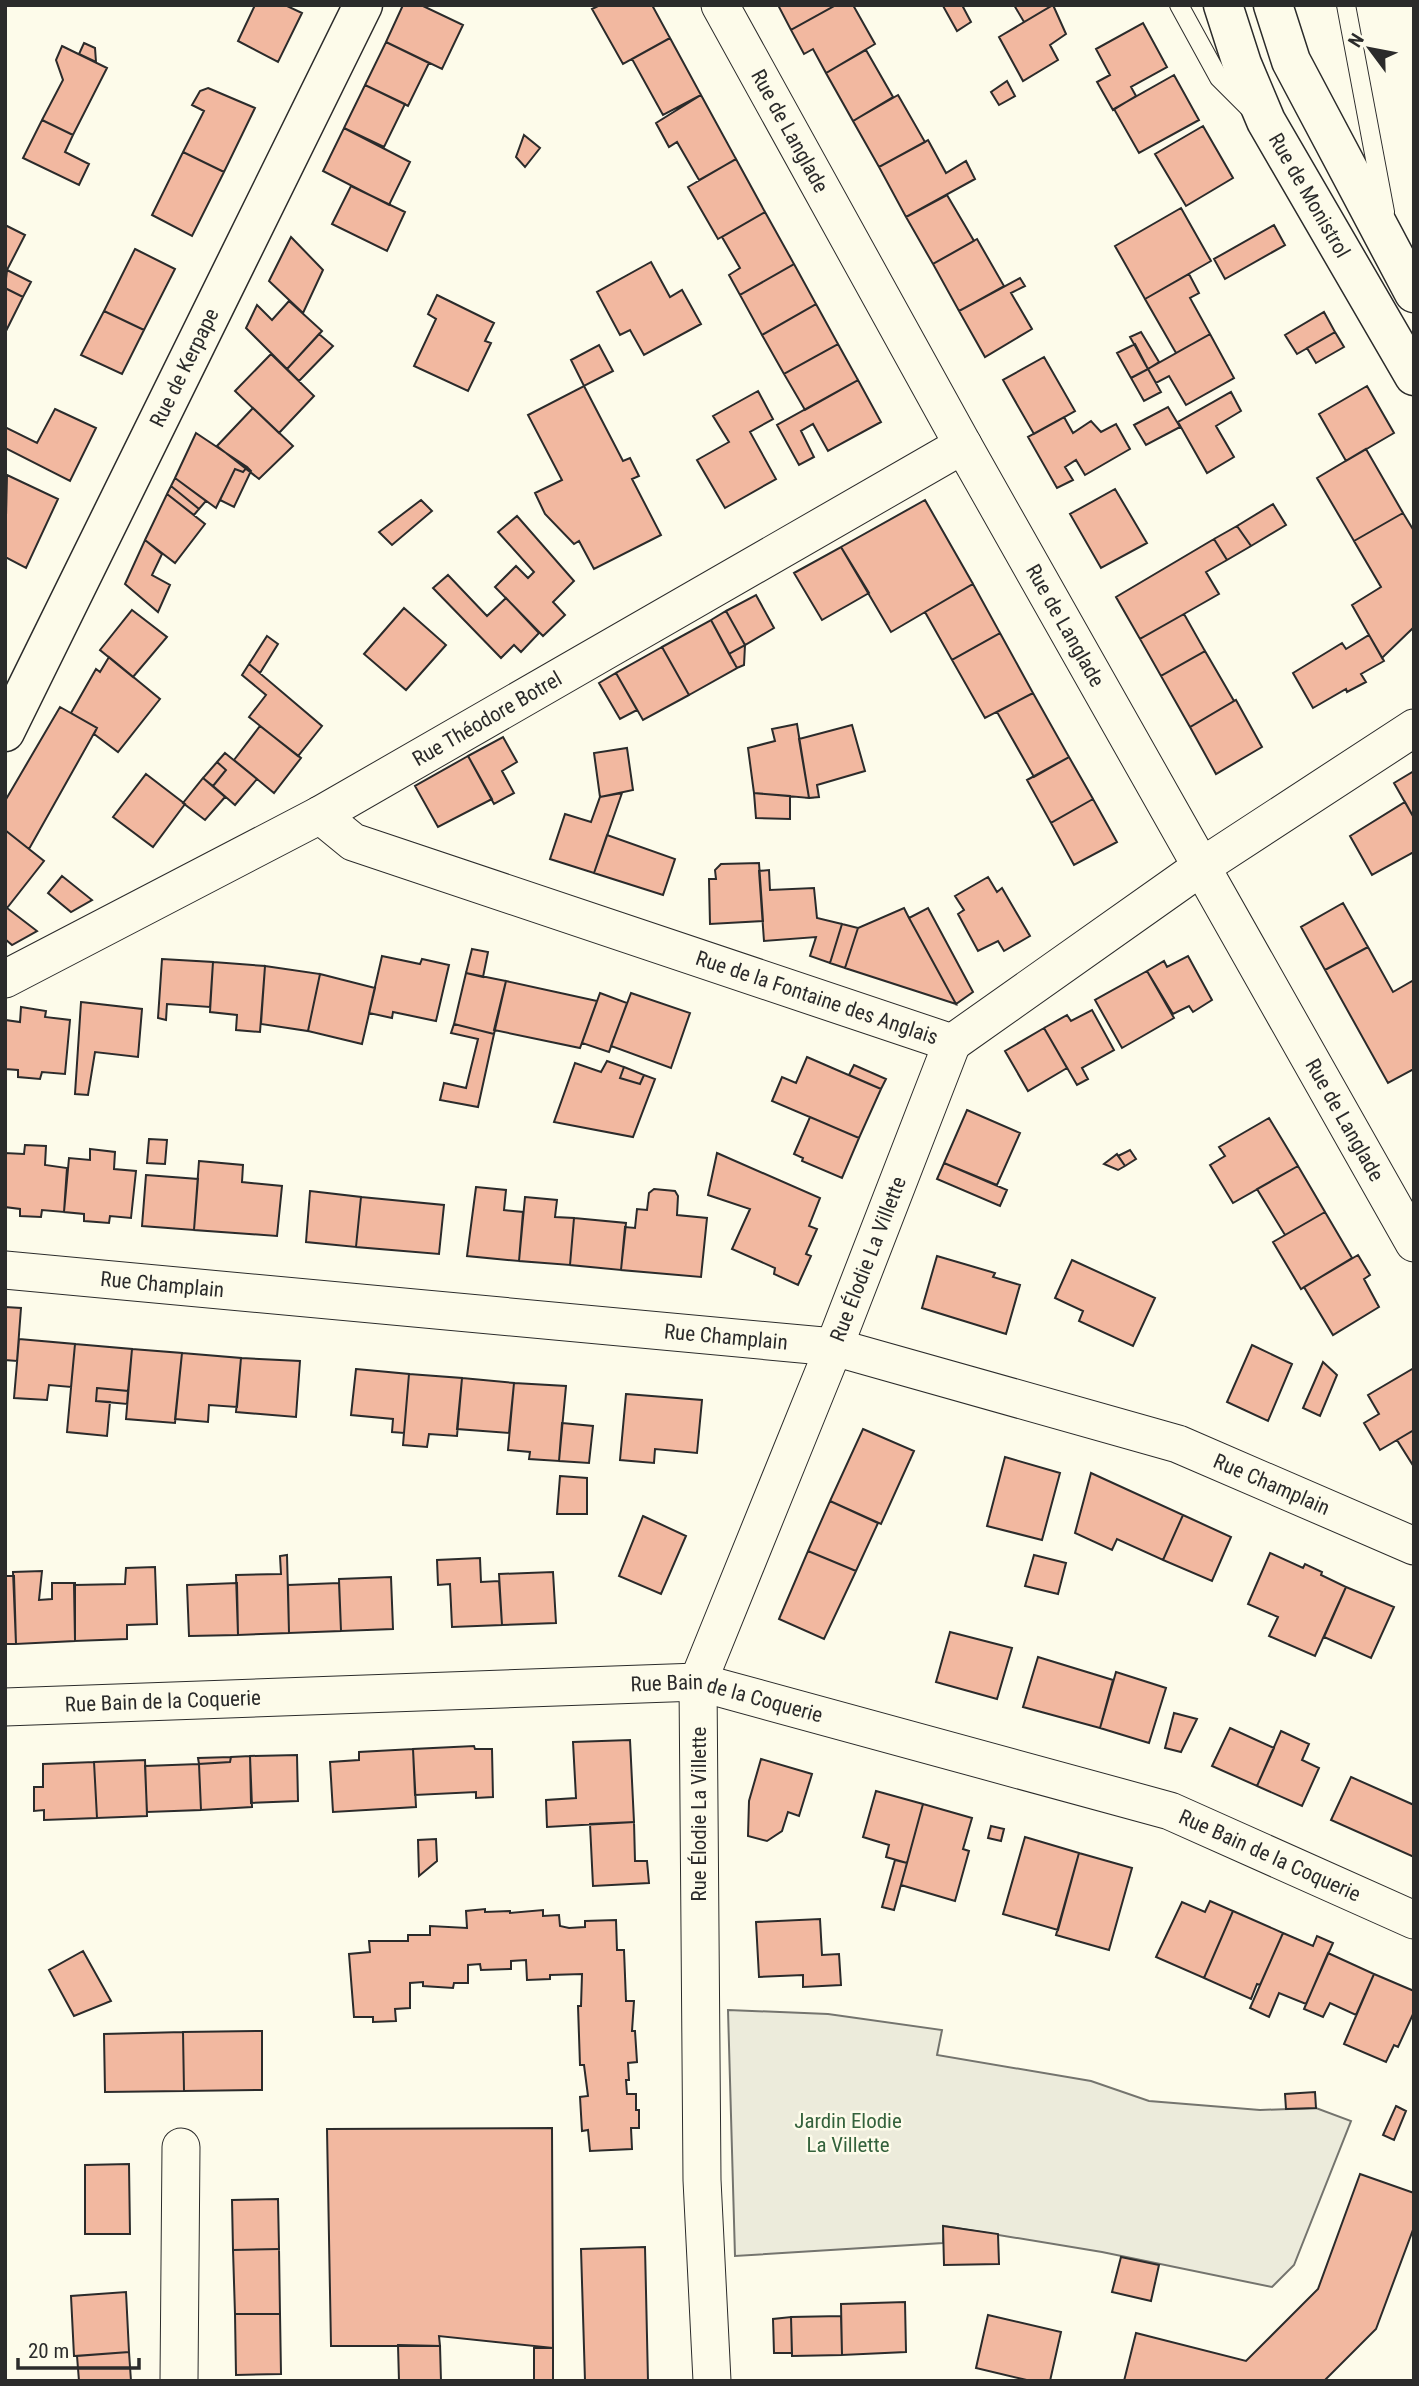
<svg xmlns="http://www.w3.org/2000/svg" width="1419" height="2386" font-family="'Roboto Condensed',sans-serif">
  <rect width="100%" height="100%" fill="#fdfbea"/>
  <path fill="#ecebdb" stroke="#74746e" stroke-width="2" d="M728,2010L828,2014L942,2030L937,2055L1091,2081L1149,2101L1260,2110L1316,2108L1351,2121L1294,2265L1272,2287L1102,2252L944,2226L943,2243L735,2256Z"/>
  <path fill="#f2b8a0" stroke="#2b2b2b" stroke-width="2" d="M255,5H285L302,13L278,62L238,41Z
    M403,5H421L463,25L442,69L386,42Z
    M600,5H652L670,38L623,64L592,9Z
    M778,5H836L791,30Z
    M836,5H853L875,44L826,73L813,49L804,54L791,30Z
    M962,5L971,22L957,31L943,6Z
    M1014,5H1053L1024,22Z
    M1053,5L1066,34L1050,45L1058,60L1023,81L999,37Z
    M1143,23L1167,67L1131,87L1136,96L1113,110L1097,82L1110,75L1096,49Z
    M670,38L701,95L663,115L632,59Z
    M386,42L429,63L408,106L365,85Z
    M84,43L95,48L96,62L79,54Z
    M62,46L107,68L73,135L42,120L63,80L56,60Z
    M866,50L893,97L853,121L826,73Z
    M1174,75L1199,120L1139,153L1114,109Z
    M1007,81L1015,96L999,105L991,92Z
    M365,85L405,104L384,147L344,128Z
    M208,88L255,108L224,172L183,152L204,111L192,105L200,91Z
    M701,95L736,159L699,180L677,142L669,147L656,123Z
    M898,95L925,142L879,167L853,121Z
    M42,120L73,135L65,152L89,164L79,185L23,158Z
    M1203,126L1233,178L1186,206L1155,154Z
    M344,128L410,162L389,205L323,171Z
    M524,135L540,148L525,167L516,157Z
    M928,140L946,173L966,161L975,179L906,217L879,167Z
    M183,152L224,172L192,236L152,215Z
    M736,159L765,212L718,239L688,187Z
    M351,186L405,212L387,251L332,224Z
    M947,195L974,241L933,264L906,217Z
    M1181,208L1211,261L1145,299L1115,246Z
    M765,212L794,264L740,295L729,275L740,268L722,237Z
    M5,225L25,235L7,270H5Z
    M1274,225L1285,245L1225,279L1214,259Z
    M291,237L323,270L303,313L269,281Z
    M977,239L1004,286L959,311L933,264Z
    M135,249L175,269L144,330L104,311Z
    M651,262L670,297L682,290L701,324L644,355L630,330L620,335L597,292Z
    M794,264L816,304L762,335L740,295Z
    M7,270L31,282L23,297L5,288Z
    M1189,274L1199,293L1190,298L1210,334L1176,353L1145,299Z
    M1020,278L1025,286L1011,293L1032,329L985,357L959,311Z
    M5,288L23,297L5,333Z
    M437,295L494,323L485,341L491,343L468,391L414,366L436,319L428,314Z
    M289,301L322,331L287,369L246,328L257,305L272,320Z
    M816,304L838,344L784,374L762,335Z
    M104,311L144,330L122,374L81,355Z
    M1324,312L1335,332L1297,354L1285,335Z
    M1141,332L1159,362L1148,369L1130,337Z
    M1335,332L1344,347L1316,363L1307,348Z
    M319,334L333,346L299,381L287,369Z
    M1210,334L1234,378L1186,405L1169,376L1156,383L1148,369Z
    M838,344L858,380L805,410L784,374Z
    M1135,344L1148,369L1131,378L1117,353Z
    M599,345L613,371L584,386L571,360Z
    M271,354L314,396L279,433L235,391Z
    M1044,357L1075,411L1034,434L1003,380Z
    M1148,369L1161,392L1144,401L1131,378Z
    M858,380L881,422L828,451L813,424L801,431L814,457L799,465L777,425Z
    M584,386L623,461L630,458L639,476L632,479L661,535L594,569L579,541L574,544L545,514L535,493L562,480L528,415Z
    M1367,386L1394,433L1346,461L1319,414Z
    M758,391L773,419L750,432L776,479L725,508L697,460L729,442L713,416Z
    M1231,392L1241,411L1216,426L1234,457L1207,473L1178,422Z
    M1168,407L1180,427L1146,445L1134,425Z
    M253,408L293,446L259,479L217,446Z
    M55,409L96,428L70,481L5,448V427L37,443Z
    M1064,417L1073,433L1091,421L1101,432L1116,424L1130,449L1085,475L1076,460L1065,467L1073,480L1057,488L1028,437Z
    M196,433L247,467L243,472L235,469L216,508L175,478Z
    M1366,449L1403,513L1354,541L1317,478Z
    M247,467L251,471L234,507L220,500L235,469L243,472Z
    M7,475L58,499L26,568L5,557Z
    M175,478L206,501L199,509L171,486Z
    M171,486L199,509L194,515L167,494Z
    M1115,489L1147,543L1101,568L1070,514Z
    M167,494L205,524L175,563L145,540Z
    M421,500L432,511L392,545L379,532Z
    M925,500L973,584L891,632L841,547Z
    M1273,504L1286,525L1251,546L1237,526Z
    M1403,513L1414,531V627L1382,658L1352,605L1381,587L1354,541Z
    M517,516L574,581L553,602L565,615L543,636L495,587L516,566L528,578L534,572L498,532Z
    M1237,526L1251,546L1227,560L1214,539Z
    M1214,539L1227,560L1206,572L1219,594L1140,639L1116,597Z
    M145,540L162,554L152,575L170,585L158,612L125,584Z
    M841,547L869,593L822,620L794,573Z
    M448,575L487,616L506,598L539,633L521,652L514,645L501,658L433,588Z
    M973,584L1000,633L952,660L925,612Z
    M756,595L774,628L745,645L726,611Z
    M404,608L446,645L406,690L364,654Z
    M132,610L167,637L133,677L100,650Z
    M726,611L745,645L729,654L711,620Z
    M1184,614L1205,651L1161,676L1140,639Z
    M711,620L737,668L689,695L662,647Z
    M1000,633L1033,693L985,718L952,660Z
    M1369,635L1384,661L1361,674L1366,682L1347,692L1346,689L1313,708L1293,673L1342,643L1346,649Z
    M267,636L278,644L260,673L249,664Z
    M745,645L744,665L737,668L729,654Z
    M662,647L689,695L643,720L616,673Z
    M1205,651L1234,701L1190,727L1161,676Z
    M109,657L160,699L118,752L94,734L97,728L71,713L96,669L100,672Z
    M249,664L322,726L298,756L249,717L266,695L242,675Z
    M616,673L637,710L620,719L599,683Z
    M1033,693L1069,757L1034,777L997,712Z
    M1236,700L1262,747L1216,774L1190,727Z
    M60,707L97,728L29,849L5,830V801Z
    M797,724L809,798L754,793L748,748L775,741L772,729Z
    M852,725L865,771L817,785L819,797L809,798L799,739Z
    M260,726L301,758L274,793L234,760Z
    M503,737L517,762L502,771L514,793L494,804L468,756Z
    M627,748L633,790L600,797L594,753Z
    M225,753L257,779L235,805L213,786L226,770L217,762Z
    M468,756L492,799L438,827L415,786Z
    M1069,757L1093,799L1051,823L1027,780Z
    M217,762L226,770L213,786L203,778Z
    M1414,771V818L1394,783Z
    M146,774L185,804L153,847L113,817Z
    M203,778L225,797L205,820L183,803Z
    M622,793L594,873L550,859L565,814L591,822L600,797Z
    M754,793L790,796V819L756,818Z
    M1093,799L1117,842L1074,865L1051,823Z
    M1405,802L1414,818V852L1372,875L1350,836Z
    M5,830L44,861L7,908L5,907Z
    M607,835L675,859L663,895L594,873Z
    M759,863L763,921L710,924L709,879H716L715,870L721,864Z
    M769,870L770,890L814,888L817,918L842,924L830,963L810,956L816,937L764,941L759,871Z
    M62,876L92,900L71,912L48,893Z
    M988,877L997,892L1002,888L1030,936L1004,951L998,941L978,951L958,914L964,910L955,896Z
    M1343,903L1368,947L1325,970L1301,927Z
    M6,907L7,908L37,931L12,945L5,939Z
    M904,908L909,918L956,1004L845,968L858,928Z
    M928,908L973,992L956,1004L909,918Z
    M842,924L858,928L845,968L830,963Z
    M1368,947L1393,992L1414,980V1069L1388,1083L1325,970Z
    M472,949L488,952L483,977L466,973Z
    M382,956L420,964L422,959L449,965L436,1021L393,1012L392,1018L369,1013Z
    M1188,956L1212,1000L1193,1012L1189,1006L1173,1014L1147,971L1164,961L1167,967Z
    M162,959L213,962L210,1007L167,1004L166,1020L158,1018Z
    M213,962L265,966L260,1032L236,1030L237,1015L210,1012Z
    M265,966L320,974L308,1031L261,1024Z
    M1147,971L1174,1018L1122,1048L1095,1000Z
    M466,973L506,981L494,1034L454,1024Z
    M320,974L375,988L362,1044L308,1031Z
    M506,981L597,1001L580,1048L494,1030Z
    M600,993L627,1003L609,1052L582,1043Z
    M631,993L690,1013L671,1068L611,1046Z
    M81,1002L142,1009L138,1057L95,1052L88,1095L75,1094Z
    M21,1007L46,1011L45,1017L70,1020L65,1074L42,1072L40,1079L18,1077V1070L5,1069V1020L20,1022Z
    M1092,1010L1114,1050L1082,1068L1088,1079L1077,1085L1044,1028L1067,1015L1071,1021Z
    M454,1024L494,1034L478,1107L440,1100L444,1083L466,1088L478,1039L451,1033Z
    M1044,1028L1067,1068L1028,1091L1005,1051Z
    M807,1057L881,1089L859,1138L772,1101L782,1077L796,1083Z
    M607,1061L624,1067L620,1078L640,1084L644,1075L655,1079L633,1137L554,1122L575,1063L601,1072Z
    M854,1065L886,1079L881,1089L849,1075Z
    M624,1067L644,1075L640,1084L620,1078Z
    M967,1110L1020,1133L997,1185L944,1163Z
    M810,1117L859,1138L842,1178L802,1161L803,1158L794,1154Z
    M1269,1118L1298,1166L1233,1203L1210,1165L1225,1156L1219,1147Z
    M149,1139L167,1140L165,1164L147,1163Z
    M25,1145L46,1146L45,1165L67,1168L64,1212L42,1210L41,1217L20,1216V1209L5,1207V1153L24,1154Z
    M90,1149L115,1152L114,1169L136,1171L131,1218L110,1216L109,1223L84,1221V1214L64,1212L69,1158L90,1160Z
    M1130,1150L1136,1159L1125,1166L1118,1156Z
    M717,1153L820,1198L809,1226L817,1229L806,1254L811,1256L798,1285L774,1274L775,1268L732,1249L750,1209L708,1195Z
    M1117,1154L1125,1166L1118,1170L1104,1164Z
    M199,1161L243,1165L242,1182L282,1186L277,1236L194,1230Z
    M944,1163L1007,1190L1000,1206L937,1179Z
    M1298,1166L1325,1212L1285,1235L1257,1189Z
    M146,1175L198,1179L194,1230L142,1226Z
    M476,1187L506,1190L504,1210L523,1212L519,1261L467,1256Z
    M654,1189L675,1191L678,1196L677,1215L707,1218L701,1277L621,1270L625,1227L635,1228L637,1209L647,1210L649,1193Z
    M310,1191L361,1197L356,1247L306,1242Z
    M361,1197L444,1205L439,1254L356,1247Z
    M525,1197L557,1200L555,1217L574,1218L570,1265L519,1261Z
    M1325,1212L1352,1258L1301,1289L1273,1242Z
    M574,1218L626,1223L621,1270L570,1265Z
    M1358,1255L1370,1275L1364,1279L1379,1307L1333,1335L1304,1287Z
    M937,1256L995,1273L993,1277L1020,1285L1006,1334L922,1308Z
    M1072,1260L1155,1298L1133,1346L1079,1321L1083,1311L1055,1298Z
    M5,1307L21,1308L17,1361L5,1360Z
    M19,1339L75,1344L71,1387L49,1385L47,1400L14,1398Z
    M75,1344L132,1349L128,1391L97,1388L96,1401L110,1402L107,1436L67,1432Z
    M1252,1345L1292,1364L1268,1421L1227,1402Z
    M132,1349L182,1353L175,1423L126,1419Z
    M182,1353L241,1358L237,1407L209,1405L208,1422L175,1419Z
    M241,1358L300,1361L296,1417L236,1412Z
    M1323,1362L1337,1375L1320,1416L1303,1408Z
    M1414,1368V1430L1380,1450L1364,1423L1379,1414L1368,1395Z
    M356,1369L409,1374L404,1433L392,1432L393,1419L351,1415Z
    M409,1374L462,1378L457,1436L429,1434L427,1447L403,1445Z
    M462,1378L514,1383L509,1433L457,1429Z
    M514,1383L566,1386L559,1461L529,1459L530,1452L508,1450Z
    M97,1388L128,1391L127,1404L96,1401Z
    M626,1394L702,1400L697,1453L655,1449L654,1463L620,1460Z
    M562,1423L593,1426L589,1463L559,1461Z
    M863,1429L914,1451L881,1524L830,1501Z
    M1414,1430V1467L1397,1440Z
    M1005,1457L1060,1473L1042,1540L987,1526Z
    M1091,1473L1183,1515L1163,1560L1117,1539L1112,1550L1075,1533Z
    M560,1476L587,1478V1514H557Z
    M830,1501L878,1523L856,1571L808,1551Z
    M1183,1515L1231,1537L1212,1581L1163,1560Z
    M643,1516L686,1536L661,1594L619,1576Z
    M808,1551L856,1571L824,1639L779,1619Z
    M1270,1553L1303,1568L1305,1564L1322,1572L1321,1575L1346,1587L1315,1656L1269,1636L1278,1617L1248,1604Z
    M287,1555L289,1633L238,1635L236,1575L281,1574L280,1556Z
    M1034,1555L1066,1563L1058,1594L1025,1586Z
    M480,1558L481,1582L499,1581L502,1625L452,1627L450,1584L438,1585L437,1560Z
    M155,1567L157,1624L127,1625V1639L75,1641L74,1585L125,1584L126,1568Z
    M42,1571L39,1600L52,1599V1583H75V1641L16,1644L13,1572Z
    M553,1572L556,1623L502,1625L499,1574Z
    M5,1576H14L16,1644H5Z
    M391,1577L393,1629L341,1631L339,1579Z
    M237,1583L238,1635L189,1636L187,1585Z
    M339,1583L341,1631L289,1633L288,1585Z
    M1346,1587L1394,1607L1371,1658L1324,1637Z
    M950,1632L1012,1648L997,1699L936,1682Z
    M1038,1657L1113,1680L1100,1728L1023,1707Z
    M1116,1672L1166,1688L1149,1743L1100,1728Z
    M1174,1713L1197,1719L1181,1752L1165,1748Z
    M1230,1728L1274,1748L1257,1786L1212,1766Z
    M1281,1731L1309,1744L1302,1760L1319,1768L1302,1806L1257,1786Z
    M630,1740L634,1822L547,1827L546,1800L576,1798L573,1742Z
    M474,1746L475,1749H492L493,1797L476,1798V1792L415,1795L413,1749Z
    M413,1749L416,1807L333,1812L330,1762L359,1760V1752Z
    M297,1755L298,1801L251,1803L250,1756Z
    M250,1756L252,1807L201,1810L199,1764L230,1762L231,1757Z
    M231,1757L230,1762L199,1764L198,1758Z
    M761,1759L812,1774L799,1816L788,1812L782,1831L767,1841L748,1836L749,1801Z
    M145,1760L147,1816L97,1818L94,1762Z
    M94,1762L97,1818L44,1820V1810L34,1811V1787H43V1764Z
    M199,1764L201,1810L147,1812L145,1766Z
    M1351,1777L1414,1805V1857L1331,1820Z
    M876,1791L923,1804L907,1863L886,1857L889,1845L863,1837Z
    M923,1804L972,1818L963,1849L969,1851L955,1901L901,1885Z
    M634,1822L635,1861H647L649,1883L593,1886L590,1824Z
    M991,1826L1004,1829L1001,1841L988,1838Z
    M1025,1837L1079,1853L1058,1930L1003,1914Z
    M436,1839L437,1861L419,1876L418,1840Z
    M1079,1853L1132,1868L1109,1950L1056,1935Z
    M895,1860L907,1863L894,1910L882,1907Z
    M1210,1901L1233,1911L1204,1978L1156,1957L1182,1902L1205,1912Z
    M485,1909V1912L510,1911V1913L543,1910V1916L559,1915L560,1926L569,1928L585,1927V1921L616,1920L617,1950H624L626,2001H634L632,2031H635L637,2062L628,2063L629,2080H626L627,2094H636V2110H639V2128H631L632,2149L590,2151L588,2130L582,2131L580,2097L588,2096L584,2065H580L578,2006H581L582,1974L550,1975V1979L527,1980L526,1960L511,1961V1969L481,1970L480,1964L468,1965V1983H454L453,1988L423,1986V1982L410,1983V2008L395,2009L396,2021L373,2022V2017H354L349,1954L370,1952L369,1941H408V1935H430V1926L467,1928L466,1911Z
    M1233,1911L1283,1933L1260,1985L1257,1984L1251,1999L1204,1978Z
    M820,1919L822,1955L839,1954L841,1985L803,1987V1975L759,1977L756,1922Z
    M1283,1933L1313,1946L1317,1936L1333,1943L1306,2004L1279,1993L1269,2017L1250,2008Z
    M83,1951L111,2001L74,2016L49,1970Z
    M1328,1953L1374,1974L1356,2015L1330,2003L1323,2017L1304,2009Z
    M1374,1974L1414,1991V2012L1398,2047L1394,2045L1386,2062L1344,2044Z
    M262,2031V2090L184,2091L183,2032Z
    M183,2032L184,2091L105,2092L104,2034Z
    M1315,2092L1316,2108L1286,2109L1285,2094Z
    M1396,2106L1406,2111L1394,2140L1383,2135Z
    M552,2128L553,2348L439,2336L440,2346H331L327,2129Z
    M129,2164L130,2234H85V2165Z
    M1360,2174L1414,2193V2227L1376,2329L1324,2381H1124L1136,2333L1246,2361L1318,2289Z
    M278,2199L279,2249L233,2250L232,2200Z
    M943,2226L998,2234L999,2264L944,2265Z
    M645,2247L648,2381H585L581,2249Z
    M279,2249L280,2314H235L233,2250Z
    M1121,2257L1159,2265L1151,2301L1112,2292Z
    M126,2292L129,2352L74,2356L71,2296Z
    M905,2302L906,2352L842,2355L841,2304Z
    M235,2314H280L281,2374L236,2375Z
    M988,2315L1061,2332L1050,2381H1031L976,2368Z
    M841,2316L842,2355L792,2356L791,2317Z
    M791,2317L792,2353H774L773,2319Z
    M398,2345L440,2346L441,2381H399Z
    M534,2348H553V2381H534Z
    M129,2352L131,2381H79L77,2356Z"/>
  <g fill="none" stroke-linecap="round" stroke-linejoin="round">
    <g stroke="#2b2b2b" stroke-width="20">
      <path id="lane" d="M1179,5L1219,78L1252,111
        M1346,5L1385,212"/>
    </g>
    <g stroke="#2b2b2b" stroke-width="39">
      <g id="street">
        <path id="s1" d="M720,5L963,445L1414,1243"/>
        <path id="s2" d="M320,815L353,842L952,1043L1201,867L1414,728"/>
        <path id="s3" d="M5,979L320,815L963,445"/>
        <path id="s4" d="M5,1270L834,1347L1178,1444L1414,1546"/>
        <path id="s5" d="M5,1707L698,1682L1170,1811L1414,1920"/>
        <path d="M179,2381L181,2147"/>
        <path id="s6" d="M712,2381L702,2180L698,1682L834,1347L952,1043"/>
      </g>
    </g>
    <g stroke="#2b2b2b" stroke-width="41">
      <g id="secondary">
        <path id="s7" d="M1223,5L1242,64L1266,121L1414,376"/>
        <path d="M1273,5L1291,61L1414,293"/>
        <path id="s8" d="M5,732L363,5"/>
      </g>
    </g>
    <use href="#lane" stroke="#fdfbea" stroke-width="18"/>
    <use href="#street" stroke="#fdfbea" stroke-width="37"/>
    <use href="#secondary" stroke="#fdfbea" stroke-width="38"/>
  </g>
  <g text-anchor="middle" stroke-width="5" stroke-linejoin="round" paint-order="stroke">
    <g font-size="21" fill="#2b2b2b" stroke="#fdfbea">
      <text dy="7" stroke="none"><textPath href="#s1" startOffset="144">Rue de Langlade</textPath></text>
      <text dy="7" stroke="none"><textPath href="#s7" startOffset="210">Rue de Monistrol</textPath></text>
      <text dy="7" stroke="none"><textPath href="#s8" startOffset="406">Rue de Kerpape</textPath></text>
      <text dy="7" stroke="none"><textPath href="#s1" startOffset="710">Rue de Langlade</textPath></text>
      <text dy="7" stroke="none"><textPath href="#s3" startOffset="548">Rue Théodore Botrel</textPath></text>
      <text dy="7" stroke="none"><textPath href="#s2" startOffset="532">Rue de la Fontaine des Anglais</textPath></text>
      <text dy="7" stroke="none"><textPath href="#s1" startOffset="1278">Rue de Langlade</textPath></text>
      <text dy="7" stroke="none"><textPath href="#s6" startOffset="1155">Rue Élodie La Villette</textPath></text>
      <text dy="7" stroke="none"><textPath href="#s4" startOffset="158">Rue Champlain</textPath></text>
      <text dy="7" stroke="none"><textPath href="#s4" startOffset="724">Rue Champlain</textPath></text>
      <text dy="7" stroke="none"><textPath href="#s4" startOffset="1292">Rue Champlain</textPath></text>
      <text dy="7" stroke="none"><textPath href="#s5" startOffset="158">Rue Bain de la Coquerie</textPath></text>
      <text dy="7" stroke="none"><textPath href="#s5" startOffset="724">Rue Bain de la Coquerie</textPath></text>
      <text transform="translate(699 1814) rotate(-90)" y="7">Rue Élodie La Villette</text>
      <text dy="7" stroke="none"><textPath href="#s5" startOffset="1292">Rue Bain de la Coquerie</textPath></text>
    </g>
    <g font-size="21" fill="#34623c" stroke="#fdfbea">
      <text x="848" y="2128">Jardin Elodie<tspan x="848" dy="24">La Villette</tspan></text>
    </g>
  </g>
  <rect width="1419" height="2386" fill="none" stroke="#2b2b2b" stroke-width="14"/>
  <g transform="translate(1370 49) rotate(302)" stroke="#fdfbea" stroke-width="5" paint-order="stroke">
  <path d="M0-5L12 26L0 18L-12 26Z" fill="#2b2b2b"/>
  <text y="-10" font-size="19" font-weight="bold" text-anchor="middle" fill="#2b2b2b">N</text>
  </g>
  <path d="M18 2358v10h121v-10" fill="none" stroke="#2b2b2b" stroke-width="3.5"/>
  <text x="28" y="2358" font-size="21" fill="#2b2b2b" stroke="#fdfbea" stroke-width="5" paint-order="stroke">20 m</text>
</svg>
